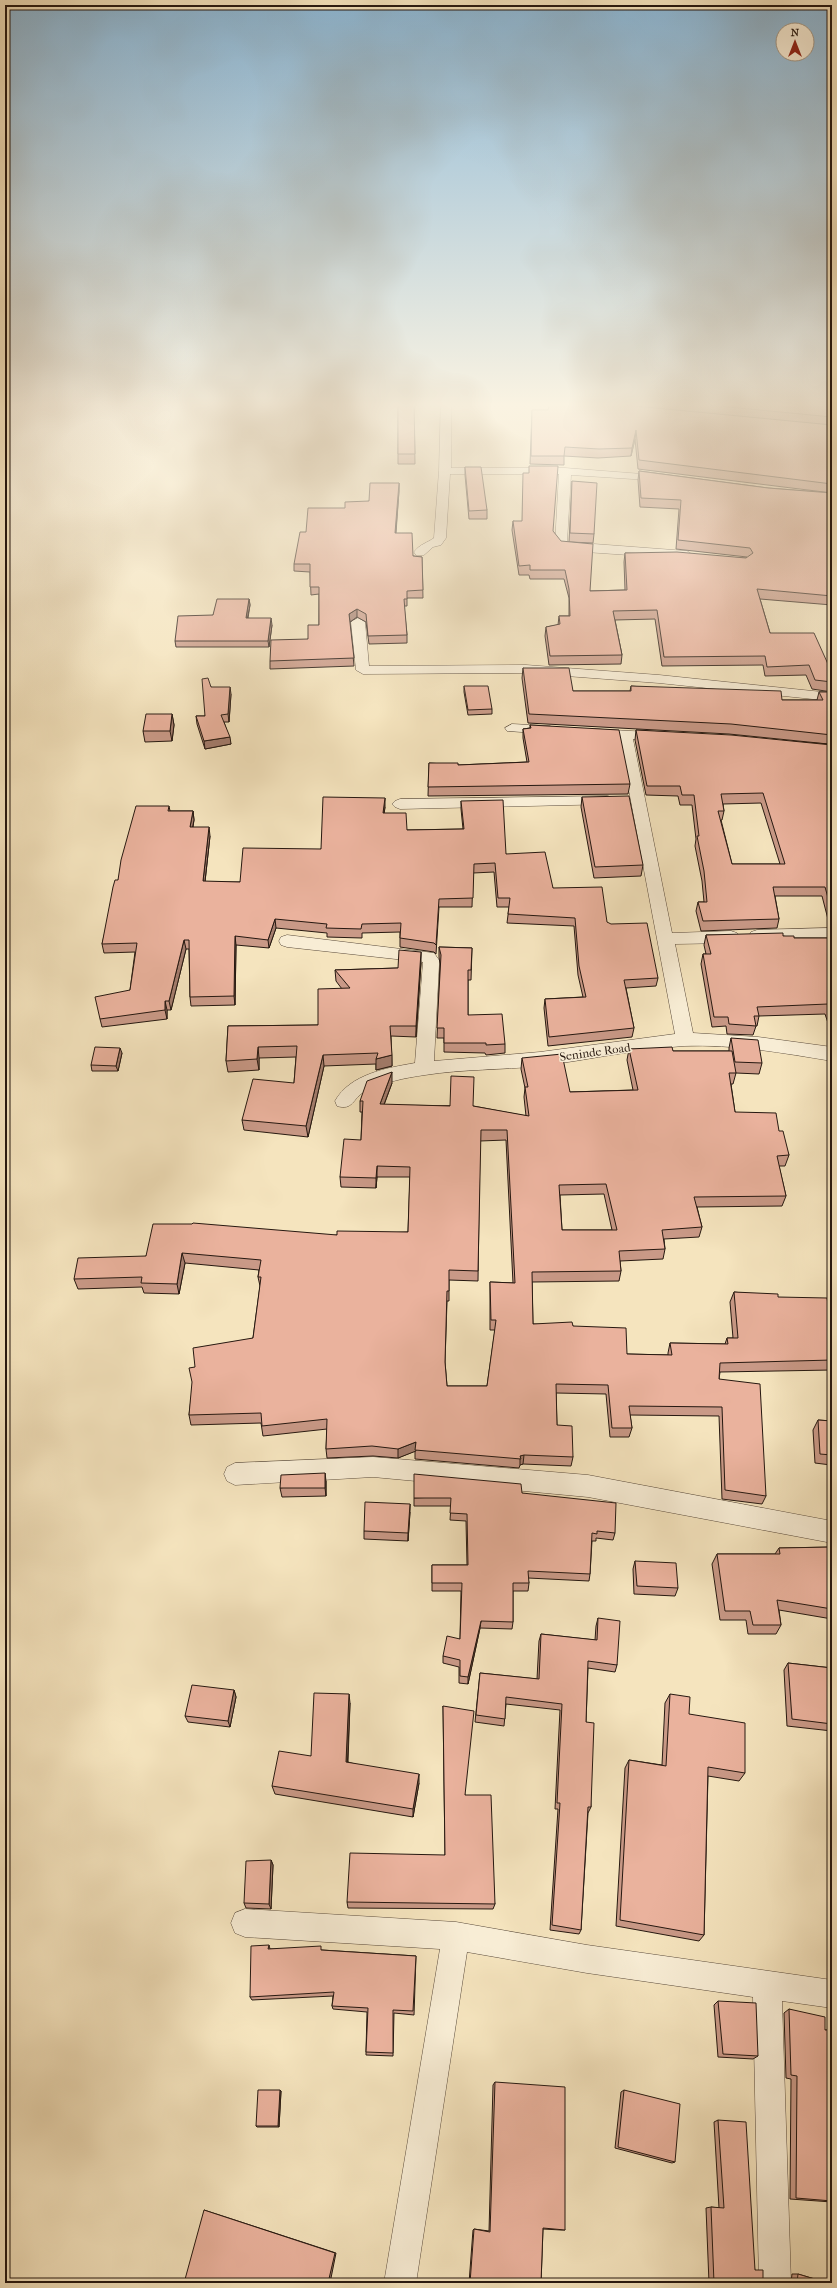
<svg xmlns="http://www.w3.org/2000/svg" width="837" height="2288" font-family="'IM FELL French Canon',serif">
  <rect width="100%" height="100%" fill="#f5e4be"/>
  <filter id="stains"><feTurbulence type="fractalNoise" baseFrequency=".005" numOctaves="4"/><feColorMatrix values="0 0 0 0 .2 0 0 0 0 .09 0 0 0 0 .02 0 0 0 .5 -.17"/></filter>
  <radialGradient id="worn" r=".72"><stop offset=".6" stop-color="#630" stop-opacity="0"/><stop offset="1" stop-color="#630" stop-opacity=".3"/></radialGradient>
  <g fill="none" stroke-linecap="round" stroke-linejoin="round">
    <g stroke="#5a4b3c" stroke-width="1">
      <path id="minor" d="M441,403H451V468H565L668,476L670,478L664,481L571,475L567,542L687,551L693,555L687,559L571,551L557,547L555,544L559,474H450L446,538L441,545L433,547L424,555H416L414,552C420,544 427,543 434,538L439,471Z
        M358,618L365,622L369,666L526,665L659,675L832,693V701L659,683L526,673L363,674L356,670L351,622Z
        M512,724L550,726L557,730L550,734L507,731L505,728Z
        M595,729L667,733L669,736L662,740L633,739L672,933L731,931L737,933L739,937L737,941L731,943L675,944L693,1033L758,1037L832,1047V1061C783,1053 734,1044 684,1046C636,1049 588,1060 540,1066C502,1070 463,1069 425,1075C404,1078 384,1082 364,1092C353,1098 353,1111 337,1106L335,1101C350,1074 387,1068 415,1063L423,962L287,947L281,945L279,941L281,937L287,935L434,953L439,960V965L434,1061L540,1052L675,1034L619,738L590,736L588,733Z
        M608,796L613,798L616,801L613,804L400,809L395,807L392,804L395,801L400,799Z
        M832,928V940L757,942L751,940L749,936L751,932L757,930Z
        M373,1457L588,1475L832,1521V1543L588,1497L373,1477L235,1485L227,1481L224,1474L227,1467L235,1463Z
        M245,1909L456,1922L587,1945L832,1980V2008L782,2001L791,2283H759L753,1997L587,1973L467,1952L416,2283H384L440,1949L245,1937L235,1933L231,1923L235,1913Z"/>
    </g>
    <use href="#minor" fill="#f8edd5" fill-rule="evenodd"/>
  </g>
  <path fill="#c99987" stroke="#261810" fill-rule="evenodd" d="M398,403H414L415,464H398Z
    M550,403H832V493L638,469L635,439L631,456L598,458L564,456V465L530,464L532,410H548Z
    M465,467L487,510V519H469L465,475Z
    M639,471L768,488L832,493V605L760,599L770,633L832,673V692L812,689L806,675L765,676L763,665L662,666L655,619L615,620L622,655L621,664L549,665L545,636L546,627L558,625L559,616H569V598L564,579H530L529,575H519L512,530L513,521L553,531L590,591L625,590L624,562L625,553L746,558L747,557L676,549L679,509L640,507L638,480Z
    M572,481L594,534L593,543L569,542Z
    M399,483V491L396,533L413,556L422,557L423,598H407V606H404L407,635V643L369,644L366,622L357,617L350,622L354,666L270,669V661L308,639L319,625V594L311,595L310,572L294,571V564L345,508L369,501Z
    M249,599L250,605L248,618L272,625L269,647H176L175,641L213,615Z
    M523,668L573,691H630L631,686L782,700H817L819,692H832V927H830L822,896H775L779,919L777,928L701,931L696,911L698,902H704L702,881L695,846L696,839L692,805H680L678,796L646,795L635,740L636,730L828,744L729,734L528,723L522,678ZM761,803L780,864H732L721,820H722L724,811L723,804Z
    M464,686L492,709V714L468,715L464,692Z
    M211,687L231,694L229,722H224L231,744L205,749L197,724L196,716H205Z
    M172,714L174,725L172,741L145,742L143,731Z
    M530,725L630,784L628,794L428,796L429,763L458,765L527,762L523,738V729L530,728Z
    M582,797L643,865L641,876L594,878L581,807Z
    M461,801L506,854L553,888L607,922L658,978L656,986L626,988L634,1028L632,1037L548,1046L544,1008L545,999L583,997L578,975L574,926L507,923L509,907H497L494,872L473,873L472,907H439L436,954L434,952L400,947V932L362,933V938L327,937V933L276,928L269,948L236,945L235,1005L191,1006L190,997L189,949H186L171,1010H167V1019L102,1027L100,1019L130,990L135,952L104,953L102,944L118,880L169,806L170,811H193L194,820L193,827L210,836L205,882H240L321,849L385,807L384,813L407,830L463,829L461,809Z
    M706,935L783,936L794,938H832V1025L829,1026L825,1014L759,1016L757,1026H756L753,1035L727,1034L726,1026L712,1027L701,964L703,954H706L704,945Z
    M439,947L472,948L471,980H468V1015L505,1044V1053L486,1055L485,1053L444,1052V1038H437L440,964L439,957Z
    M421,963L416,1037L391,1036L392,1066L376,1070V1064L324,1066L308,1137L244,1130L242,1120L294,1083L296,1057L259,1058V1070L228,1072L226,1061L228,1026L318,1025L342,989L336,981L335,970L398,968Z
    M731,1038L762,1063L759,1074L736,1073L733,1084H731L735,1112L779,1131L789,1155L785,1166H779L786,1196L782,1206L697,1207L702,1227L699,1237L664,1239L665,1249L663,1259L620,1261L621,1271L619,1281L532,1282L533,1324L573,1326L627,1354L668,1355V1353L670,1343L725,1344L727,1338H733L730,1302L734,1292L832,1304V1370L720,1372L719,1379L766,1496L762,1504L722,1499L719,1416L630,1415L632,1428L629,1437H610L606,1394L556,1393L557,1425L573,1457L571,1466L523,1464L520,1465L519,1468L415,1459V1451L398,1458L373,1456L327,1458L326,1449L327,1429L263,1436L261,1423L191,1425L189,1415L195,1367L253,1338L260,1286L258,1277L259,1270L185,1263L179,1294L144,1293L142,1287L78,1289L74,1279L146,1256L337,1235L408,1232L410,1177H377L376,1188L341,1187L340,1177L361,1140L362,1112H360V1101L392,1083L384,1105L473,1106L526,1116L524,1097L525,1088L521,1069L522,1058L570,1092L633,1090L627,1060L629,1049L673,1051H729V1048ZM506,1140L513,1283L490,1282V1330H495L487,1386H447L445,1362L447,1301H449V1280L478,1281L480,1141ZM604,1194L612,1230H562L560,1195Z
    M122,1053L118,1071H92L91,1065Z
    M818,1420L832,1421V1470L831,1465L815,1463L813,1430Z
    M326,1481V1496L282,1497L280,1488Z
    M522,1493L615,1533L613,1540L596,1538V1541H592L590,1574L589,1581L528,1578L529,1583L528,1591H513V1622L512,1629L480,1628L468,1684L459,1683V1667L443,1663V1656L460,1639L461,1591H432V1565H467L466,1521L450,1520L451,1506H414V1498Z
    M410,1512L408,1541L364,1539V1531Z
    M832,1547V1619L779,1610L781,1625L776,1634H748L746,1620H720L712,1564L717,1554H775L779,1548Z
    M635,1561L678,1588L675,1596L634,1594L633,1569Z
    M598,1618L617,1665L615,1672L588,1668L586,1722L591,1807L588,1813L581,1930L579,1934L550,1930L558,1809H555L560,1710L506,1704L504,1726L475,1722L480,1673L537,1679L539,1641L541,1634L595,1640L596,1626Z
    M788,1663L832,1668V1731L787,1726L784,1670Z
    M234,1690L236,1697L230,1727L188,1722L185,1716Z
    M670,1694L745,1773L739,1781L708,1776L704,1935L699,1941L616,1926L625,1768L629,1760L662,1765L665,1703Z
    M350,1703L348,1762L419,1783L413,1817L275,1794L272,1786L311,1756Z
    M443,1706L465,1795L495,1904L493,1909L348,1908L347,1902L445,1855Z
    M271,1860L273,1865L271,1909L246,1908L244,1903Z
    M269,1945L270,1949L322,1950L416,1956L414,2015L394,2013L393,2056L366,2055V2052L367,2012L333,2009L332,2006L333,1996L252,2000L250,1997Z
    M718,2001L758,2056L753,2059L718,2057L714,2005Z
    M789,2009L825,2030H832V2074H831L832,2202L790,2199L791,2079L786,2078L784,2013Z
    M495,2082L565,2230H561L543,2229L541,2283H469L473,2230L474,2229L489,2231L493,2085Z
    M624,2090L675,2162L672,2163L615,2148L621,2092Z
    M281,2091L279,2127H257L256,2126Z
    M718,2120L755,2270L763,2283H709L706,2208L711,2207L719,2208L714,2122Z
    M792,2274H798L828,2283H791Z"/>
  <path fill="#a47d6e" stroke="#261810" d="M636,430L635,439L631,456L632,448Z
    M399,483V491L395,541V533Z
    M249,599L250,605L246,625V618Z
    M357,609V617L350,622L349,614Z
    M271,618L272,625L269,647L268,641Z
    M230,687L231,694L229,722L228,714Z
    M172,714L174,725L172,741L170,731Z
    M230,737L231,744L205,749L204,741Z
    M385,798V807L383,822V813Z
    M193,811L194,820L191,835L190,827Z
    M209,827L210,836L204,890L203,881Z
    M275,919L276,928L269,948L268,940Z
    M235,936L236,945L235,1005L234,996Z
    M184,940L186,949L171,1010L169,1001Z
    M421,952V963L416,1037V1026Z
    M165,1001L167,1010V1019L165,1010Z
    M258,1047L259,1058V1070L257,1059Z
    M120,1048L122,1053L118,1071L116,1066Z
    M323,1055L324,1066L308,1137L306,1126Z
    M392,1055V1066L376,1070V1059Z
    M392,1072V1083L380,1115V1104Z
    M377,1166V1177L376,1188V1178Z
    M182,1253L185,1263L179,1294L177,1284Z
    M416,1442V1451L398,1458V1449Z
    M524,1455L523,1464L520,1465V1456Z
    M325,1473L326,1481V1496L325,1488Z
    M410,1504V1512L408,1541V1533Z
    M481,1621L480,1628L468,1684V1677Z
    M234,1690L236,1697L230,1727L228,1721Z
    M349,1694L350,1703L347,1771L346,1762Z
    M419,1774V1783L413,1817V1809Z
    M271,1860L273,1865L271,1909L269,1904Z
    M280,2090L281,2091L279,2127L278,2126Z
    M204,2210L336,2253L330,2283H328Z"/>
  <path fill="#eab29d" stroke="#261810" fill-rule="evenodd" d="M398,403H414L415,454H398Z
    M550,403H613L614,404L832,425V484L639,460L636,430L632,448L599,449L565,447L564,456H531L532,410H548Z
    M687,403H832V417Z
    M529,466H558L553,531L561,541L593,544L590,591L627,590L625,553L677,552L746,558L753,553L750,548L678,540L681,500L641,498L639,471L768,488L832,493V596L757,589L770,633H814L832,673V682L815,680L809,665L767,667L765,656L664,657L657,610L613,611L622,655L550,656L546,627L560,624L559,616H570L569,589L565,570H530V565L519,566L513,521H522L523,473H529Z
    M465,467H481L487,510L469,511Z
    M572,481L597,483L594,534L570,533Z
    M370,483H399L395,533H412L413,556L422,557L423,590L407,591V599H404L407,635L368,636L366,614L357,609L349,614L354,658L270,661L271,640L308,639V625H319V587H310V564H294L300,532H306L308,508H345V502L369,501Z
    M217,599H249L246,618H271L268,641H175L178,616L213,615Z
    M523,668H569L573,691H631V686L781,691L782,700H823L819,692H832V735L731,724L529,714Z
    M208,678L211,687H230L228,714L221,715L230,737L204,741L196,716H205L202,679Z
    M464,686H488L492,709L468,710Z
    M146,714H172L170,731H143Z
    M530,725L619,730L630,784L428,787L429,763H458V765L529,762L523,729L531,728Z
    M636,730L731,735L832,745V912L825,887H773L779,919L703,921L698,902H707L704,871L697,836H699L694,795H682L680,786H647ZM763,793L785,864H732L718,811H724L721,794Z
    M629,796L643,865L595,867L582,797Z
    M323,797L385,798L383,813H406L407,830L464,829L461,801L503,800L506,854L545,852L553,888L602,887L607,922L611,924L647,923L658,978L624,980L634,1028L549,1037L545,999L586,997L579,966L575,918L508,914L510,898H498L495,863L474,864L473,898L439,899L436,945L434,943L400,938L401,923L362,924L361,929L326,928L327,924L275,919L268,940L235,936L234,996L190,997L189,940H184L169,1001H165V1010L100,1019L95,997L130,990L137,943L102,944L113,887L115,880H118L121,860L136,806H169L168,811H193L190,827H209L203,881L240,882L243,848L321,849Z
    M783,933V936H794V938H832V1016L828,1004L757,1007L759,1016H754L756,1026L729,1024L728,1017H714L703,954H711L706,935Z
    M439,947L472,948L471,970H468V1015L502,1014L505,1044L486,1045V1043H444V1028H437L441,955Z
    M399,950L421,952L416,1026H390L392,1055L376,1059L378,1053L323,1055L306,1126L242,1120L253,1079L294,1083L297,1046L258,1047L257,1059L226,1061L228,1026L318,1025V989L350,988L335,970L398,968Z
    M731,1038L758,1040L762,1063L735,1062Z
    M95,1047L120,1048L116,1066L91,1065Z
    M672,1047L673,1051H732L736,1073H729L735,1112L776,1113L779,1131H783L789,1155L777,1156L786,1196L694,1197L702,1227L662,1230L665,1249L619,1251L621,1271L532,1272L533,1324L572,1322L573,1326L626,1328L627,1354L672,1355L670,1343L728,1344L727,1338H738L734,1292L778,1294V1297L827,1298L828,1304H832V1360L720,1363L719,1379L760,1384L766,1496L725,1490L722,1407L629,1406L632,1428H612L608,1385L556,1384L557,1425L572,1426L573,1457L524,1455L520,1456L521,1459L415,1450L416,1442L398,1449L372,1446L326,1449L327,1419L262,1426L261,1413L189,1415L192,1382L189,1368L195,1367L193,1348L253,1338L261,1277H258L261,1260L182,1253L177,1284L141,1283L142,1277L74,1279L78,1258L146,1256L153,1224H192L193,1223L337,1235V1231L408,1232L410,1167L377,1166L376,1178L340,1177L344,1139L361,1140L363,1101H360L367,1081L392,1072L380,1104L450,1106L451,1076L474,1077L473,1106L529,1116L525,1087H528L522,1058L562,1054L570,1092L638,1090L629,1049ZM481,1130H507L515,1283L490,1282L491,1320H496L487,1386H447L445,1362L447,1291H449V1270L478,1271ZM606,1184L617,1230H562L559,1185Z
    M818,1420L832,1421V1455L820,1454Z
    M325,1473V1488H280L281,1475Z
    M414,1474L521,1484L522,1493L616,1503L615,1533L597,1531V1534L592,1533L590,1574L528,1571L529,1583H513V1622L481,1621L468,1677L460,1676V1660L443,1656L447,1636L460,1639L462,1583H432V1565H468L467,1514L450,1513L451,1498H414Z
    M365,1502L410,1504L408,1533L364,1531Z
    M832,1547V1609L777,1600L781,1625H753L750,1611H725L717,1554H780L779,1548Z
    M635,1561L676,1563L678,1588L637,1586Z
    M598,1618L620,1621L617,1665L588,1661L586,1722L594,1723L591,1807H588L581,1930L552,1925L560,1803H557L562,1704L506,1697L505,1719L476,1715L480,1673L539,1679L541,1634L597,1640Z
    M788,1663L832,1668V1724L792,1719Z
    M192,1685L234,1690L228,1721L185,1716Z
    M314,1693L349,1694L346,1762L419,1774L413,1809L272,1786L279,1751L311,1756Z
    M670,1694L690,1697L689,1714L745,1723V1773L708,1767L704,1935L620,1920L629,1760L666,1766Z
    M443,1706L474,1711L465,1795H491L495,1904L347,1902L350,1853L445,1855Z
    M271,1860L269,1904L244,1903L246,1861Z
    M269,1945L268,1949L321,1946V1950L416,1956L413,2011L393,2010V2053L366,2052L368,2008L332,2006L334,1992L250,1997L251,1946Z
    M718,2001L756,2003L758,2056L723,2054Z
    M789,2009L825,2017V2030H832V2071H831L832,2201L796,2198L797,2076L791,2075Z
    M495,2082L565,2087V2230L543,2228L541,2283H470L474,2229L490,2232Z
    M258,2090H280L278,2126H256Z
    M624,2090L680,2104L675,2162L618,2147Z
    M718,2120L746,2122L755,2270H763V2283H714L711,2207L724,2208Z
    M204,2210L335,2253L328,2283H184Z
    M798,2274L828,2283H797Z"/>
  <linearGradient id="sky" x2="0" y2="1"><stop stop-color="#8bb7d6"/><stop offset="0.56" stop-color="#faf3e2"/><stop offset="1" stop-color="#faf3e2" stop-opacity="0"/></linearGradient>
  <rect width="837" height="723" fill="url(#sky)"/>
  <g text-anchor="middle" stroke-width="3" stroke-linejoin="round" paint-order="stroke">
    <g font-size="12" fill="#261810" stroke="#f8edd5">
      <text transform="translate(595 1052) rotate(-8)" y="4">Seninde Road</text>
    </g>
  </g>
  <rect width="837" height="2288" fill="none" stroke="#f5e4be" stroke-width="20"/>
  <rect x="6" y="6" width="825" height="2276" fill="none" stroke="#261810" stroke-width="2"/>
  <rect x="10" y="10" width="817" height="2268" fill="none" stroke="#261810"/>
  <g transform="translate(795 42)"><circle r="19" fill="#f8edd5" stroke="#a49886"/>
  <path d="M0-3L7 15L0 10L-7 15Z" fill="#8f2418"/>
  <text y="-6" font-size="11" font-weight="bold" text-anchor="middle" fill="#261810">N</text>
  </g>
  <rect width="100%" height="100%" filter="url(#stains)"/>
  <rect width="100%" height="100%" fill="url(#worn)"/>
</svg>
